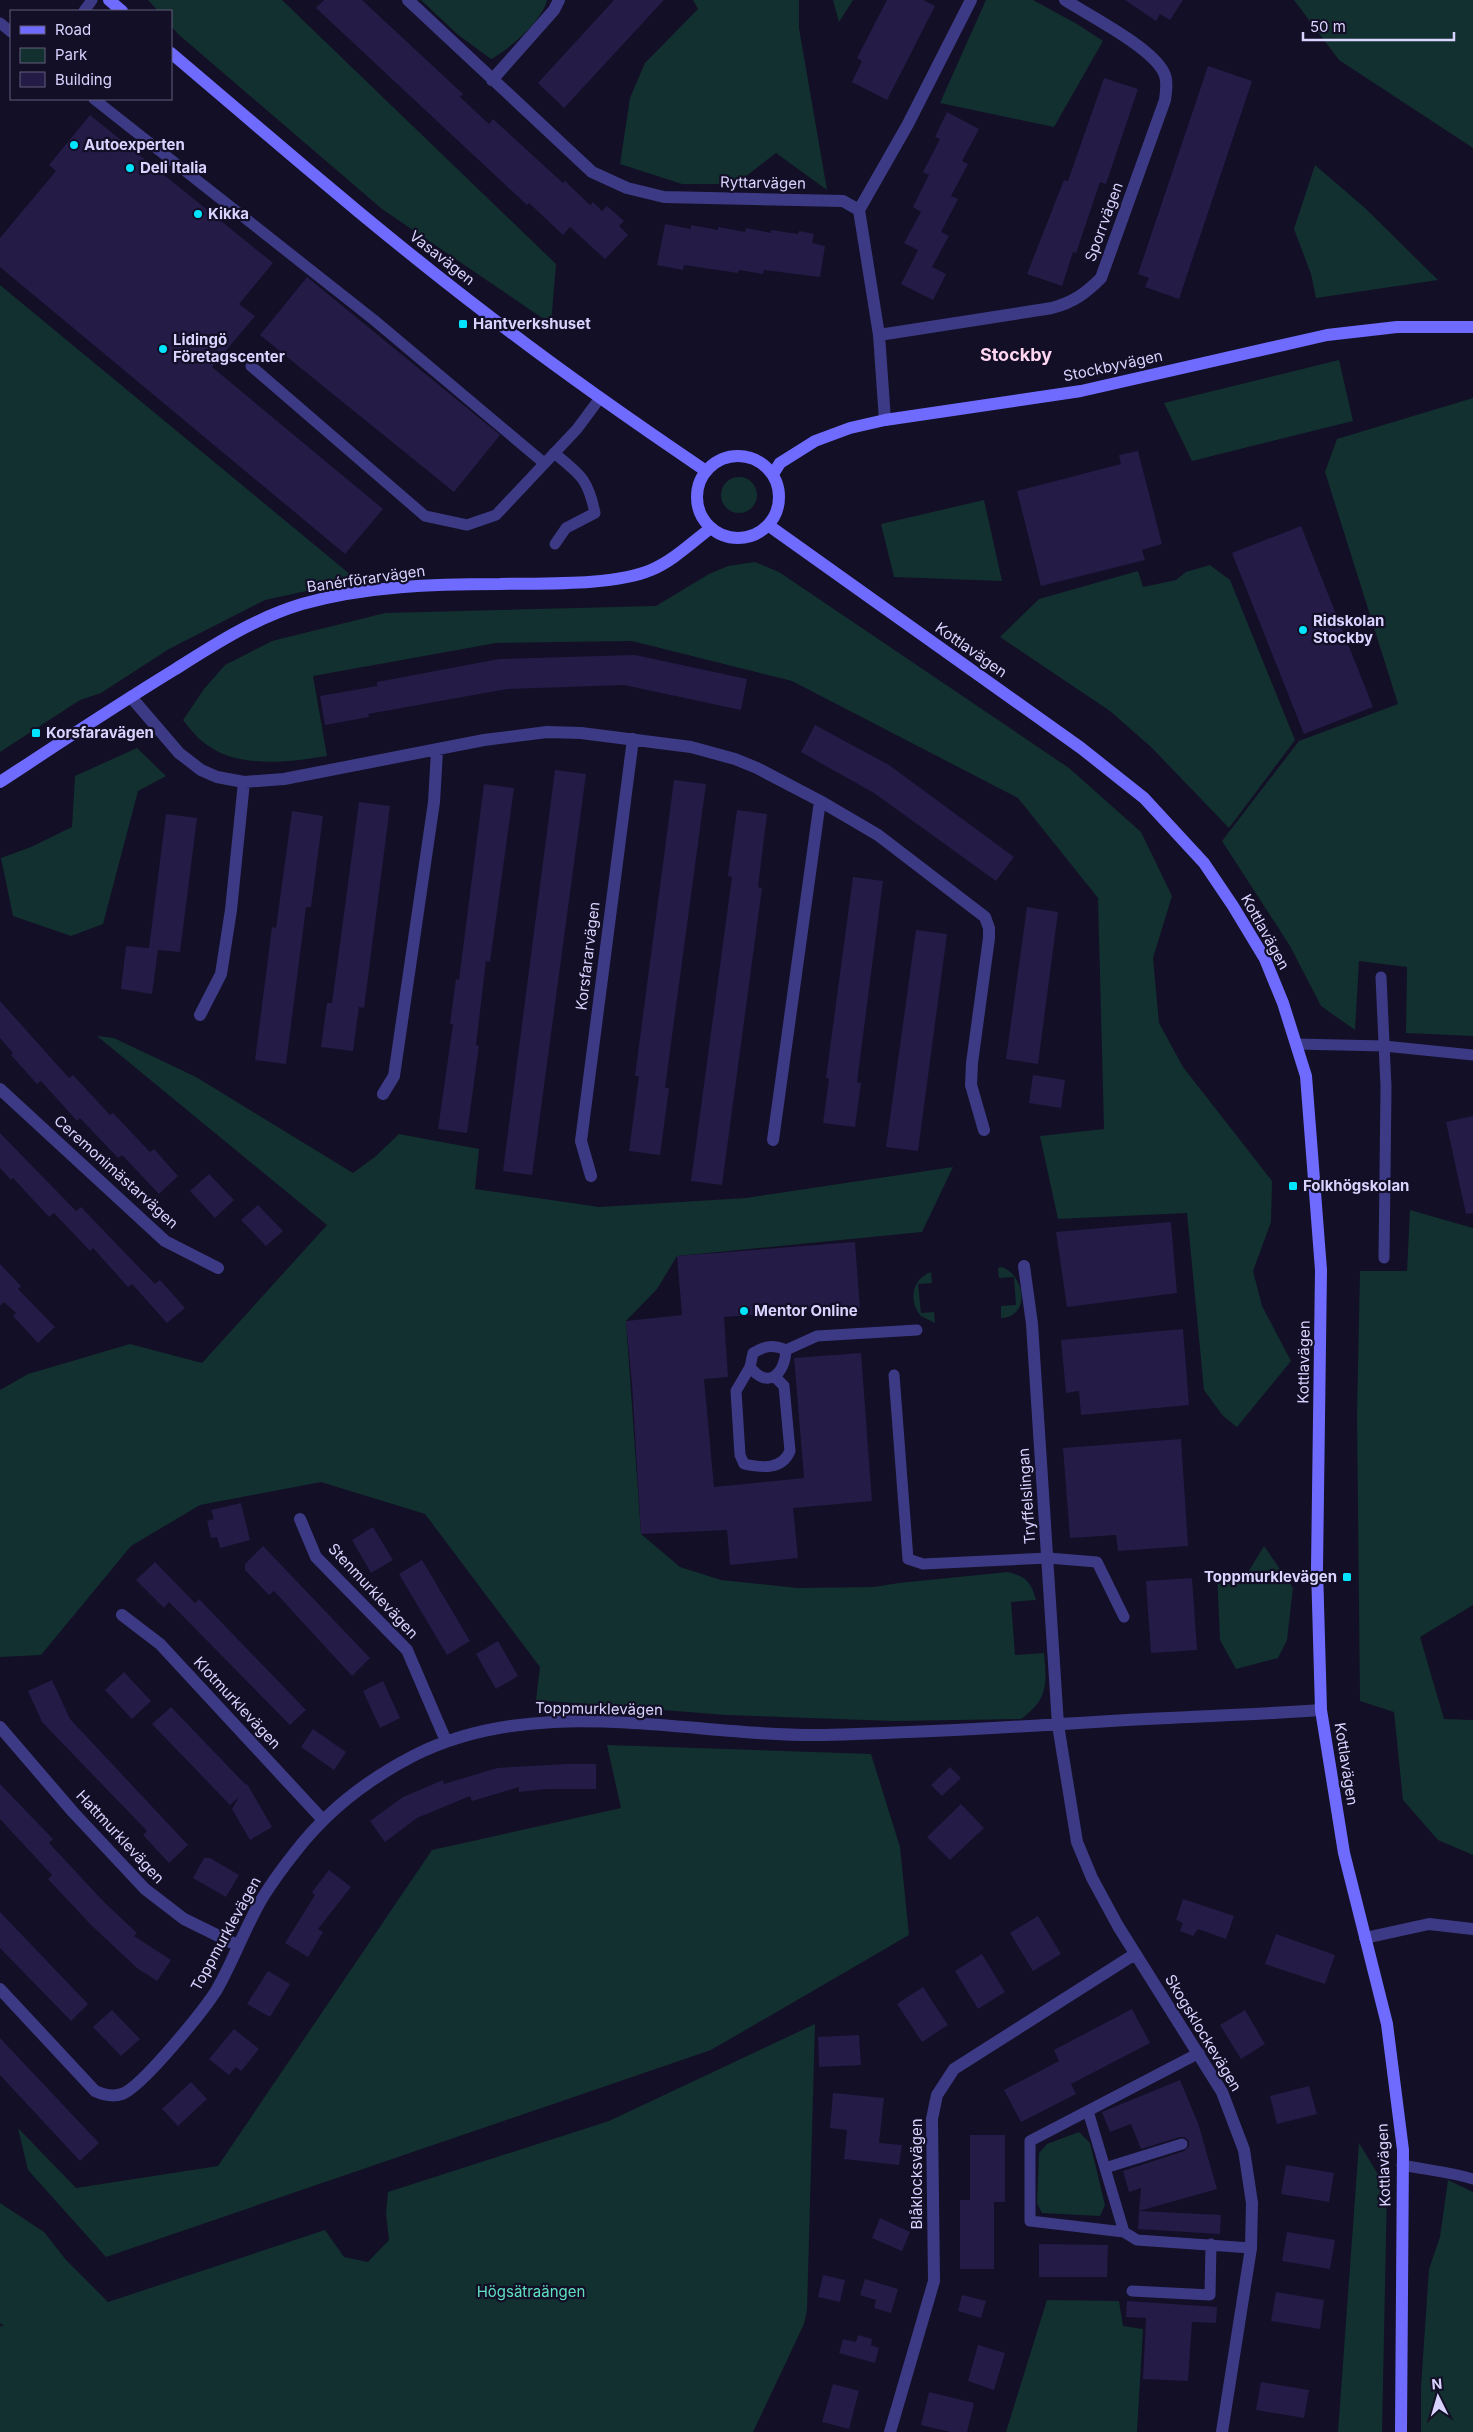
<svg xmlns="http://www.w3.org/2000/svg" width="1473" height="2432" font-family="Inter,sans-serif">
  <rect width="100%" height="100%" fill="#130f26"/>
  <path fill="#12302f" d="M148,0H282L556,264L551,324L382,209L178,34L171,26V11H158Z
    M421,0H547C543,20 509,50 491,59L457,34Z
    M693,0H799V28L827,190L776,153L736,184H682L620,164L630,98L645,63L698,9Z
    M833,0H853L839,22Z
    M986,0H1033L1077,24L1103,41L1054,127L940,103Z
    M1294,0H1473V148L1339,60Z
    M1315,165L1365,208L1438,280L1316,298L1311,274L1294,229Z
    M0,285L357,580L265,600L169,649L101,693L80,700L0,752Z
    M1339,360L1353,421L1192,461L1164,403Z
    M1473,398V1036L1406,1033L1407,967L1359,961L1355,1030L1321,1006L1290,946L1222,841L1299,741L1398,704L1325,472L1337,439Z
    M721 495a18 18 0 1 1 36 0a18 18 0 1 1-36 0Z
    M984,500L1002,581L894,577L881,524Z
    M755,562L779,572L1069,768L1141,832L1172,896L1153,958L1159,1023L1183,1067L1272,1181L1271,1222L1253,1271L1262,1306L1291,1361L1237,1427L1223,1416L1204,1390L1187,1213L1058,1219L1040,1136L1104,1129L1098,898L1018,798L792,681L632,641L496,643L313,676L327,756C290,762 240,769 207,745C197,738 190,729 183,720L204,689L225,665L272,641L385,613L656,606L709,574L728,566Z
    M1210,565L1230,580L1295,740L1229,828L1151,747L1110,711L1000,637L1039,599L1138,571L1143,587L1176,580L1186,572Z
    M137,748L166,776L138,791L103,924L71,936L13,916L1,858L31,847L72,827L75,776Z
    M97,1036L114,1038L196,1077L353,1173L376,1156L399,1134L479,1149L475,1189L599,1207L746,1198L953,1167L922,1232L677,1256L657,1289L626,1321L641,1534L680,1567L721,1580L797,1588L874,1587L899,1583L1008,1572C1026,1577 1031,1581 1036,1600L1011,1602L1015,1655L1044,1653C1047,1684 1048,1700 1021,1719L894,1721L726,1715L536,1700L540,1667L425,1514L321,1482L200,1505L131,1546L41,1655L0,1657V1390L28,1374L130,1344L202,1363L327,1225Z
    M1410,1210L1473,1228V1605L1420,1637L1444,1719L1473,1720V1855L1438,1840L1403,1800L1394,1712L1360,1701L1357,1414L1360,1271H1407Z
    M1002,1267C1024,1275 1032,1316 1001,1318V1306L1016,1305L1014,1277L999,1278L998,1268Z
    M931,1272L932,1283L918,1284L921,1313L934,1312L935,1323L921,1316C908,1301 912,1279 931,1272Z
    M1264,1546L1293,1588L1287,1640L1278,1658L1236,1669L1220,1640L1217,1571L1244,1579Z
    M607,1745L871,1754L900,1847L909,1935L711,2050L106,2257L28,2170L18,2128L76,2188L218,2166L432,1850L621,1808Z
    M815,2024L807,2310L804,2324L753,2432H0V2326H4L0,2323V2203L44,2232L66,2260L108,2302L325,2230L344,2257L368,2262L389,2240L386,2214L388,2192L609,2121Z
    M1079,2132L1090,2143L1105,2205L1100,2216L1042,2213L1037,2203L1039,2153L1047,2144Z
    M1359,2143L1387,2189L1382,2432H1338Z
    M1448,2180L1473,2192V2432H1421V2387L1429,2269L1440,2237Z
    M1047,2300L1119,2301L1123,2326L1143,2329L1137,2432H1006Z"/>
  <path fill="#241b47" d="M324,0H362L463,94L460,97L489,124L493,119L563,183L565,181L590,205L593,202L602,211L607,206L624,221L619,226L628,235L605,259L570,227L563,235L529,203L527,205L316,8Z
    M614,0H664L564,108L538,83Z
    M887,0H923L935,6L887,100L852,82L862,61L857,58Z
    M1125,0H1183L1170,20L1160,14L1156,21Z
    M1208,66L1252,81L1179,299L1145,287L1149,278L1138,274Z
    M1104,78L1138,89L1106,184L1100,182L1076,253L1073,252L1062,286L1027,274L1064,180L1068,181Z
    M947,112L979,129L962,161L968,164L951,196L958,199L941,232L949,236L932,267L946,274L933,300L901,284L918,250L904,243L921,212L913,207L929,175L923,172L940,139L935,137Z
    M90,115L273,263L239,304L255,316L212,367L383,509L345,554L0,267V238L56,171L49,165Z
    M665,224L691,229V225L718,230V227L745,232L746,228L771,233V230L798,234L799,231L814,234L812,243L825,246L820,277L764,270L763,274L739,270L738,273L684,265L683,270L657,265Z
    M307,277L500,435L454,492L260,335Z
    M1138,451L1162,544L1142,550L1145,560L1041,586L1017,491L1121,464L1119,455Z
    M1301,526L1373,707L1304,734L1232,553Z
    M635,655L747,679L741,710L624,685L507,689L368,714L369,717L325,725L320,696L377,686V682L499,659Z
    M815,725L889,765L1014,857L996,881L874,793L801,752Z
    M555,770L586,774L532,1175L503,1171Z
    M674,780L706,784L665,1088H669L660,1155L629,1151L639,1076H635Z
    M484,784L514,788L490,962L486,961L476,1045L479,1046L467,1133L438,1129L453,1024H450L456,979L459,980Z
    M359,802L390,806L364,1008L359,1007L353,1051L321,1047L327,1003H332Z
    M737,810L767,814L758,887L762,888L722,1185L691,1181L732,877L728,876Z
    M292,811L323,816L311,907H306L286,1064L255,1060L272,927L276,928Z
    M166,814L197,818L180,952L158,950L152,994L121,989L126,946L149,948Z
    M853,877L883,881L857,1082L861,1083L855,1127L823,1123L829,1079L826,1078Z
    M1027,907L1058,912L1038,1064L1006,1059Z
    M916,930L947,934L918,1151L886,1147Z
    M0,1001L69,1078L73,1075L110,1115L113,1113L150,1152L154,1149L178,1176L159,1194L122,1155L118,1158L80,1118L77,1121L41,1081L37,1084L11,1055L13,1053L0,1038Z
    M1033,1075L1065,1080L1061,1108L1029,1103Z
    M1473,1116V1213L1466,1214L1446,1122Z
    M0,1133L76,1211L81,1207L155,1284L160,1280L185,1308L167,1323L132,1284L128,1287L93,1248L90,1251L54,1213L49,1217L13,1178L11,1180L0,1168Z
    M209,1174L234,1200L215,1218L190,1191Z
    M258,1205L283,1231L266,1246L241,1220Z
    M1171,1222L1177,1293L1067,1307L1056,1232Z
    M855,1242L860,1308L724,1317L728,1377L704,1379L714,1487L804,1478L794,1358L861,1353L872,1501L793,1508L798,1558L730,1565L727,1530L641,1534L632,1384L626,1321L682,1315L677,1256Z
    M0,1264L21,1286L18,1289L55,1327L38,1343L13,1316L16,1313L4,1302L0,1306Z
    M1183,1329L1189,1405L1081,1415L1079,1391L1066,1393L1061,1340Z
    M1181,1439L1188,1546L1118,1551L1116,1535L1070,1538L1063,1448Z
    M241,1503L250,1540L220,1548L217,1537L211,1538L207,1521L214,1519L211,1510Z
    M373,1527L393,1560L371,1573L352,1540Z
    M263,1546L370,1658L352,1676L274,1591L269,1595L245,1570V1564Z
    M422,1560L470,1641L447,1655L399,1574Z
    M155,1562L195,1603L199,1599L306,1710L290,1725L169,1602L164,1608L136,1580Z
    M1192,1578L1197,1650L1151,1653L1146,1581Z
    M498,1641L518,1676L496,1689L476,1654Z
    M124,1672L151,1701L132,1719L105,1690Z
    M52,1680L70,1719L188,1845L169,1863L143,1835L147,1831L42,1722L28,1691Z
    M383,1681L400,1718L380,1728L363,1691Z
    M171,1707L246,1785L247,1784L272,1827L250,1840L232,1809L239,1797L230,1805L152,1724Z
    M313,1729L346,1752L334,1770L301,1747Z
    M567,1764H596V1789H547L519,1792V1787L472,1801L470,1796L417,1818L385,1842L370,1821L403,1797L443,1780L444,1784L497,1768Z
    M950,1767L961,1778L942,1796L931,1785Z
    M0,1784L53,1839L49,1843L104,1902L137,1933L134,1936L171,1960L157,1981L137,1968L91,1925L48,1879L52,1875L0,1819Z
    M961,1804L984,1828L950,1860L927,1837Z
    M204,1858H210L239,1875L226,1897L193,1878Z
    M329,1870L351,1887L318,1929L323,1932L308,1957L285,1943L315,1895L312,1892Z
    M1183,1899L1234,1916L1226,1939L1198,1929L1193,1936L1180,1931L1183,1923L1176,1920Z
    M0,1912L88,2004L71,2021L0,1948Z
    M1038,1916L1061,1954L1033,1971L1010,1933Z
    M1276,1934L1335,1955L1325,1984L1265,1964Z
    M982,1954L1005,1992L978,2009L955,1971Z
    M268,1971L290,1984L270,2017L247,2004Z
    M923,1987L948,2025L922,2042L897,2004Z
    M1132,2009L1150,2043L1071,2084L1076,2094L1021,2122L1004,2090L1059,2061L1054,2050Z
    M112,2010L140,2039L121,2056L93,2027Z
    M1245,2010L1265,2044L1241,2059L1220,2025Z
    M234,2029L259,2049L241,2071L236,2067L229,2075L209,2059Z
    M859,2035L861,2065L819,2067L818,2037Z
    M0,2038L99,2143L80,2161L0,2075Z
    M1180,2080L1198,2123L1217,2189L1139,2211L1141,2188L1129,2192L1123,2171L1184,2151L1189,2146V2141L1184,2137H1180L1141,2149L1131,2124L1110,2132L1102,2112Z
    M191,2082L207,2099L178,2126L162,2109Z
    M1309,2086L1317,2114L1277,2124L1270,2096Z
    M833,2093L884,2098L879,2143L902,2145L899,2165L844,2159L847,2130L830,2128Z
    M970,2135H1005V2202H994V2269H960V2200H970Z
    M1286,2165L1334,2173L1329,2202L1281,2194Z
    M1139,2211L1221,2215L1220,2234L1138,2229Z
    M880,2218L910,2232L902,2251L872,2238Z
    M1287,2232L1335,2240L1330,2269L1282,2261Z
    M1039,2244L1108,2245L1107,2277H1039Z
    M823,2275L845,2280L840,2302L818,2297Z
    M865,2279L898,2289L891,2313L874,2308L876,2300L860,2295Z
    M1276,2292L1324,2300L1320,2329L1271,2321Z
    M962,2295L986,2301L981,2318L958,2311Z
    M1127,2301L1217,2307L1216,2323L1192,2322L1188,2381L1143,2379L1146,2318L1126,2317Z
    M858,2335L872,2339L871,2345L879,2348L875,2363L839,2353L843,2339L856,2342Z
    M978,2345L1005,2353L994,2390L968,2381Z
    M1261,2382L1309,2390L1304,2418L1256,2410Z
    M833,2384L859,2391L849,2429L822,2422Z
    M929,2392L974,2403L967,2432H950L921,2425Z"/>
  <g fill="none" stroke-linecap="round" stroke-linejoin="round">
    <path stroke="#3d3a85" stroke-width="11" d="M84,11L92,0
      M0,23L11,32
      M94,99L374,320L544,463
      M251,366L425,516L467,525L496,515L577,429L600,398
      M554,453C581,475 588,479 595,513L566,528L555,544
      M1381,977L1386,1087L1384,1258
      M1296,1044L1384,1046L1473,1055
      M786,1350C785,1374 768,1390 750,1367L753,1353C765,1346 773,1344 786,1350L817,1336L917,1330
      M750,1367L736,1391L740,1455L744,1464C762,1468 782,1470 790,1451L784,1386L775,1377
      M894,1375L908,1559L923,1564L1048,1558L1097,1562L1124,1617
      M1199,2053L1030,2141V2221L1124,2232L1137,2240L1251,2248
      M1088,2111L1124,2232
      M1402,2165C1426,2170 1450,2172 1473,2179
      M1105,2168L1182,2144
      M1132,2291L1210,2295L1211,2244"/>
    <path stroke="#3d3a85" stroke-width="12" d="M408,0L592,172L627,188L664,197L843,201L859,210L879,335L885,420
      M492,80L554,10L559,0
      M859,210L908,124L971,0
      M879,335L1052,308C1074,302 1086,293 1101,278L1165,100C1166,91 1168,81 1164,73C1153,48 1090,16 1065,0
      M131,697L179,753L201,770L217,777L244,782L284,779L484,740L547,732L581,733L691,747L735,759L757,768L820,801L878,835L985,917L989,928V938L972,1063L971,1085L984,1130
      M200,1015L221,974L231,910L244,782
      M0,1089L165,1241L218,1268
      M383,1094L394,1076L434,802L437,751
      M773,1140L820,801
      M591,1176L581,1141L633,739
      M1024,1266L1032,1324L1058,1725L1077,1842L1092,1878L1118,1926L1222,2092L1244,2150L1252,2203L1251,2248L1222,2432
      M300,1519L316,1557L407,1650L446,1741
      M122,1615L160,1644L323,1820
      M0,1727L73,1812L145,1889L184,1919L237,1945
      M1365,1938L1429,1924L1473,1929
      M0,1989L95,2091C104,2095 113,2097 122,2094C142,2087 203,2011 216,1991C233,1962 245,1927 263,1897C273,1881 284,1866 296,1851C327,1811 370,1778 415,1755C541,1692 690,1737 824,1735C920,1733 1015,1727 1111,1721C1181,1717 1251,1715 1321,1710
      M890,2432L934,2281L932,2119L937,2095L954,2069L1135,1954"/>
    <path stroke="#6f6bff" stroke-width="12" d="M109,0L122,11
      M171,53C276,142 379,232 488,315C559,370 632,421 706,471
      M697 497a41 41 0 1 1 82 0a41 41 0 1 1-82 0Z
      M773,474L780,463L815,441L850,428L885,420L1081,391L1327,335L1397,327H1473
      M768,525L1081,748L1144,798L1204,863L1233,906L1265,959L1283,1003L1306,1076L1321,1270L1317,1568L1321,1710L1344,1853L1387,2024L1403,2150L1401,2432
      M0,782C58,744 115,706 174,670C215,644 255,618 302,604C366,586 434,584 500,584C542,583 613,586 651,570C673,561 692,542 711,528"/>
  </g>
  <g fill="#00e5ff" stroke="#130f26" stroke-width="2">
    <circle cx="74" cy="145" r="5"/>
    <circle cx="130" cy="168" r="5"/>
    <circle cx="198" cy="214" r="5"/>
    <rect x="458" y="319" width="10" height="10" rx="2.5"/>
    <circle cx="163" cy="349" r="5"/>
    <circle cx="1303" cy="630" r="5"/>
    <rect x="31" y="728" width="10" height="10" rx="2.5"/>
    <rect x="1288" y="1181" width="10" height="10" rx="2.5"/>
    <circle cx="744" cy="1311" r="5"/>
    <rect x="1342" y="1572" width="10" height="10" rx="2.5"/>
  </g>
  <g text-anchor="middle" stroke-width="4.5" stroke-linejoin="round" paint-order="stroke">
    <g font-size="15" font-weight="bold" fill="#d9d4ff" stroke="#130f26" text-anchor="start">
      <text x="84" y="150">Autoexperten</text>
      <text x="140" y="173">Deli Italia</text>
      <text x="208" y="219">Kikka</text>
      <text x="473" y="329">Hantverkshuset</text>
      <text x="173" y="345">Lidingö<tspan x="173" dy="17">Företagscenter</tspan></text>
      <text x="1313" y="626">Ridskolan<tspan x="1313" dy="17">Stockby</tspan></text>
      <text x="46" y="738">Korsfaravägen</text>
      <text x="1303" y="1191">Folkhögskolan</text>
      <text x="754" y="1316">Mentor Online</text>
      <text x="1337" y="1582" text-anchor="end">Toppmurklevägen</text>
    </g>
    <g font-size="15" fill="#d9d4ff" stroke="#130f26">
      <text transform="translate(763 183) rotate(1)" y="5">Ryttarvägen</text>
      <text transform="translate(1104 222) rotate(-70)" y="5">Sporrvägen</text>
      <text transform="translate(442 258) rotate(38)" y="5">Vasavägen</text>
      <text transform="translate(1113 366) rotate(-12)" y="5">Stockbyvägen</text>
      <text transform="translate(366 579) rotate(-8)" y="5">Banérförarvägen</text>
      <text transform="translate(971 650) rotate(35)" y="5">Kottlavägen</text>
      <text transform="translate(1265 932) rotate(61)" y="5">Kottlavägen</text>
      <text transform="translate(588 956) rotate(-83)" y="5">Korsfararvägen</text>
      <text transform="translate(116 1172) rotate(42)" y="5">Ceremonimästarvägen</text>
      <text transform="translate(1304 1362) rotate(-89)" y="5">Kottlavägen</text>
      <text transform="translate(1027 1496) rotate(-94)" y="5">Tryffelslingan</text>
      <text transform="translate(373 1591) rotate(47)" y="5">Stenmurklevägen</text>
      <text transform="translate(237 1703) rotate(47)" y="5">Klotmurklevägen</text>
      <text transform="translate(599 1709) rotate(1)" y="5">Toppmurklevägen</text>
      <text transform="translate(1346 1764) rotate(81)" y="5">Kottlavägen</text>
      <text transform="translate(120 1837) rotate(47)" y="5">Hattmurklevägen</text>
      <text transform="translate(226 1934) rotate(-61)" y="5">Toppmurklevägen</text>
      <text transform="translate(1203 2033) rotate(59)" y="5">Skogsklockevägen</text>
      <text transform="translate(1384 2165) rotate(-92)" y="5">Kottlavägen</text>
      <text transform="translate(917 2174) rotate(-90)" y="5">Blåklocksvägen</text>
    </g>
    <g font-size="15" fill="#5fe0c0" stroke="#130f26">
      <text x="531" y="2297">Högsätraängen</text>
    </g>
    <g font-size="18" font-weight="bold" fill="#ffd6f0" stroke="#130f26">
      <text x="1016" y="361">Stockby</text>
    </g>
  </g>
  <rect x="10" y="10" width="162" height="90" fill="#130f26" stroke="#625e7d"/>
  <rect x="20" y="26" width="25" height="8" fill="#6f6bff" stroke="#625e7d"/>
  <text x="55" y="35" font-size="15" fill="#d9d4ff">Road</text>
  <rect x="20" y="48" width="25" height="15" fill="#12302f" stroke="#625e7d"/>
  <text x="55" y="60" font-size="15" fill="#d9d4ff">Park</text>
  <rect x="20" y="72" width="25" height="15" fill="#241b47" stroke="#625e7d"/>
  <text x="55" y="85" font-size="15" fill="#d9d4ff">Building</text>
  <g transform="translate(1438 2397) rotate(355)" stroke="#130f26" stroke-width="4" paint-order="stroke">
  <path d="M0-4L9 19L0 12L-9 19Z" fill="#d9d4ff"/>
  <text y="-8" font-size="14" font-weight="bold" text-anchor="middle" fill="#d9d4ff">N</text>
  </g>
  <path d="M1303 32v8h151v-8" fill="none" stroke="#d9d4ff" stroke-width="2.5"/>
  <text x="1310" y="32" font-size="15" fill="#d9d4ff" stroke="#130f26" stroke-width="4" paint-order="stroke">50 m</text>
</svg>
